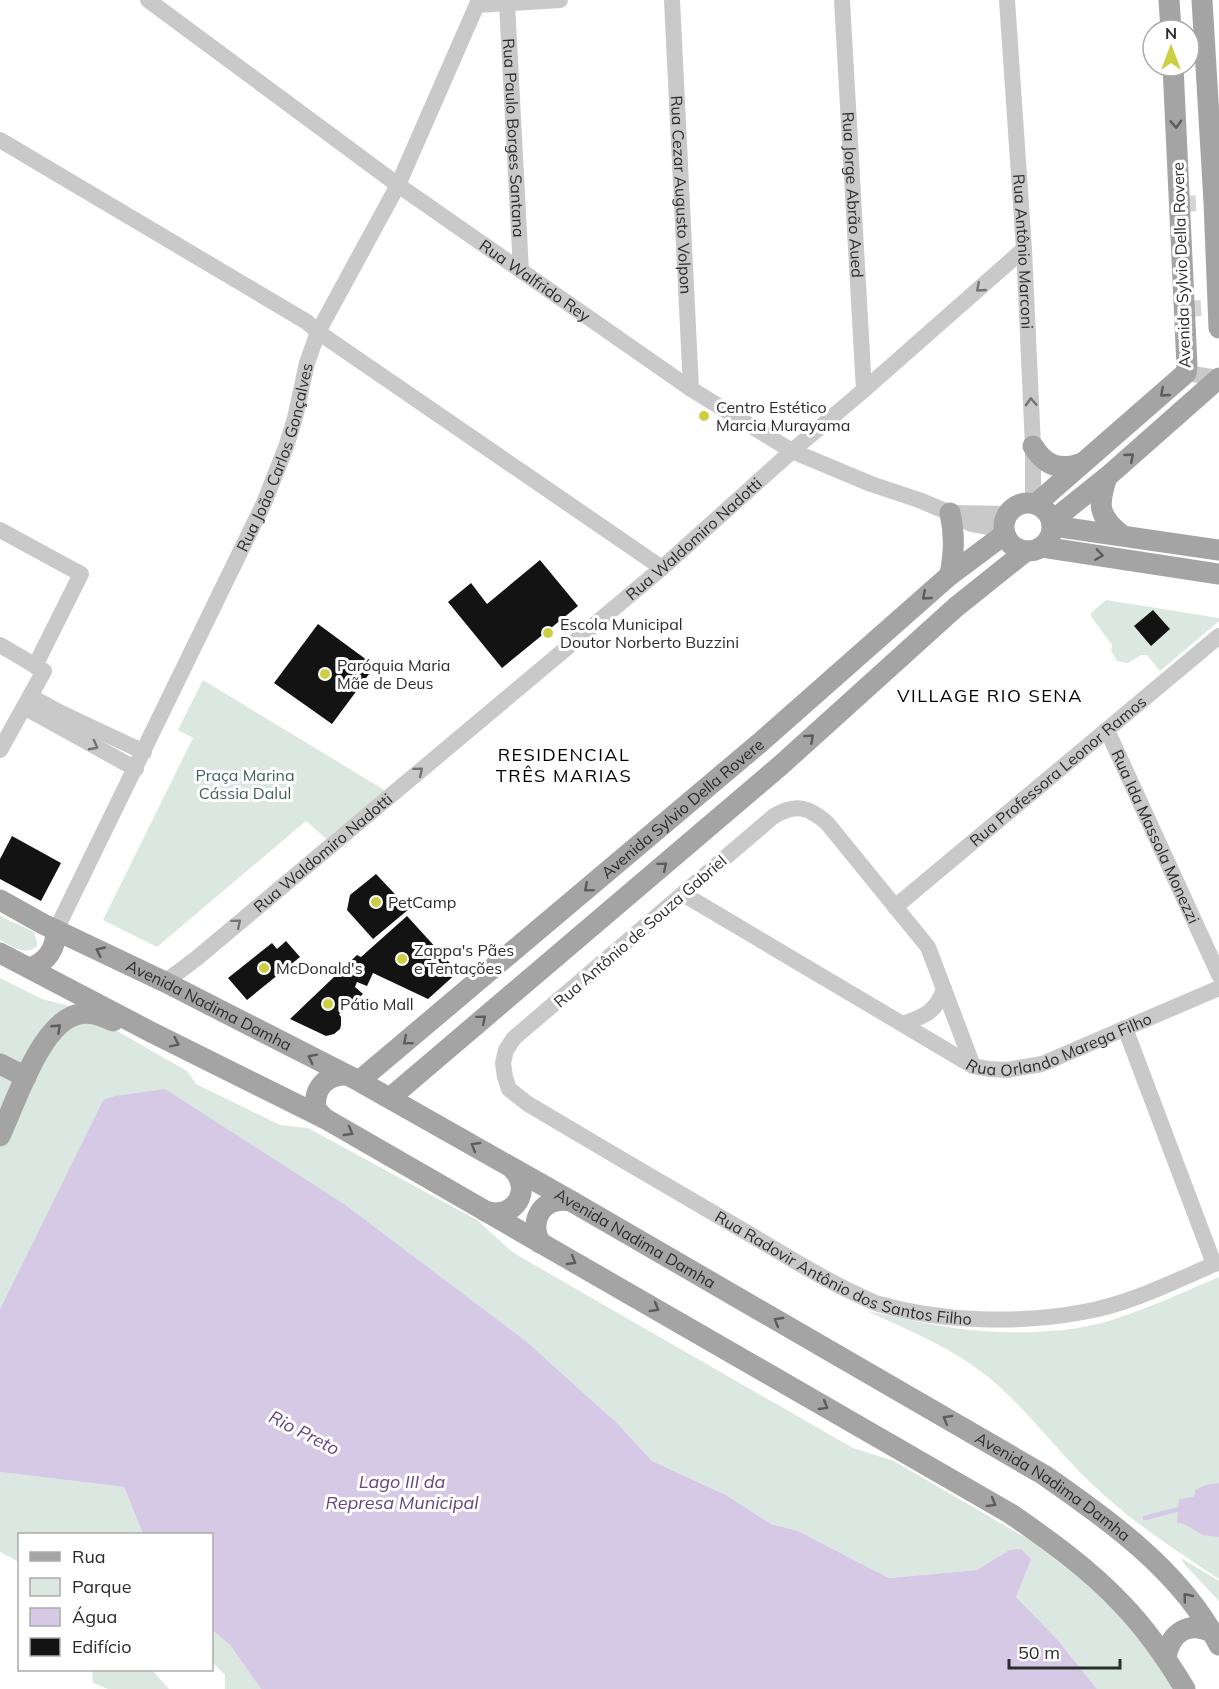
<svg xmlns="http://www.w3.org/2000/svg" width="1219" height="1689" font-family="Mulish,sans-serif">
  <rect width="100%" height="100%" fill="#fff"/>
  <path fill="#dbe8e2" d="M1106,600L1219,618V621L1160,671L1147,655H1141L1128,663L1117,661L1111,650L1112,645L1091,616V613Z
    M203,680L386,791L326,839L306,821L157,947L103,920L193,738L178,730Z
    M0,916L34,932L37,942V946C25,957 12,946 0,940Z
    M0,978L42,999L66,1005L82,1011L187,1071L196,1084L280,1125L308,1128L477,1220L509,1249L517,1255L853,1448L894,1461L1033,1542L1079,1578L1109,1605L1134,1631L1175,1689H1097L1057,1639L1016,1597L1022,1578L1009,1550L977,1570L889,1578L798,1531L771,1524L726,1495L652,1461L618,1424L526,1341L347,1206L103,1100L0,1309Z
    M1219,1277V1579C1174,1549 1130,1521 1091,1483C1054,1448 1024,1405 983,1373C948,1346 906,1329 867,1311C894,1316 921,1323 948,1327C996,1335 1066,1335 1112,1320C1149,1308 1184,1292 1219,1277Z
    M0,1472L124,1487L143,1534H20L19,1562L0,1552Z
    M1181,1558L1219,1581V1601L1185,1565Z
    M212,1630L230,1645L261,1689H225V1675L212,1662Z
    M92,1670H152L169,1689H108L93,1683Z"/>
  <path fill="#d6c9e5" d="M165,1089L347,1206L526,1341L618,1424L652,1461L726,1495L771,1524L798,1531L889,1578L977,1570L1009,1550L1021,1549L1031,1559L1016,1597L1057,1639L1097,1689H261L230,1645L212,1630V1534H143L124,1487L0,1472V1309L103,1100L115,1096Z
    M1219,1483V1537L1203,1535L1184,1524L1177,1523L1179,1499L1193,1497L1195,1494V1490L1206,1485Z"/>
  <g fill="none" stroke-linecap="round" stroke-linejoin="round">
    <path stroke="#d6c9e5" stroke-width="4.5" d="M1145,1518L1183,1508"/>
  </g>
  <path fill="#131313" d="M540,560L578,606L502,668L448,602L471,583L487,604Z
    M1153,610L1170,629L1151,646L1134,626Z
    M318,624L375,666L332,724L274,683Z
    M12,836L61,863L41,901L0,879V859Z
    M376,874L409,909L373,939L347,910L350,895Z
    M407,916L458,972L428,999L373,973L367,986L357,982L355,987L363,994L339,1014L341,1017V1025L340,1029L334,1034L326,1036L290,1019L357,955L361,957Z
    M286,941L300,957L247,1000L228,978L272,943L277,949Z"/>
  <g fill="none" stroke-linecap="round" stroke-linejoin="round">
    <path stroke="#d5d5d5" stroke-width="16" stroke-dasharray="16 8" stroke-linecap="butt" d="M1180,204L1219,202
      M1185,309L1219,307"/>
    <g stroke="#c9c9c9" stroke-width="16">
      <path id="s1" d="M148,0L398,185L691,389L792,451L871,484L919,500L950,513L971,524L1004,530"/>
      <path id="s2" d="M672,0L691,389"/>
      <path id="s3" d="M842,0L864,390"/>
      <path id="s4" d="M1007,0L1024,249L1033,446V503"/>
      <path id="s5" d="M507,3L521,271"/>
      <path d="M477,5L560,0"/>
      <path d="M0,140L307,322L318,332L662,568"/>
      <path d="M1186,373L1219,378"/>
      <path d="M954,513L1008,514"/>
      <path d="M0,530L81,574L35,666"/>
      <path d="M0,645L44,671L0,750"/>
      <path d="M30,696L59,712L144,752"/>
      <path d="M24,707L136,769"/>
      <path id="s6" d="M1107,730L1219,975"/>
      <path id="s7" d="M683,894L973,1066L989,1069L1007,1070L1042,1064L1219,988"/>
      <path id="s8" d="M895,907L1219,636"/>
      <path id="s9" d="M56,930L264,503L286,447L295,418L307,363L318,332L398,185L479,0"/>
      <path id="s10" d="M165,982L197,958L662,568L792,451L864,390L1024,249"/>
      <path d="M903,1024C925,1016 936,1012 944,989"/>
      <path d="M1125,1028L1214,1264"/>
      <path id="s11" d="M973,1066L928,947L827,823C809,807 796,803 774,816L514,1038L506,1050L503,1063L505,1077L509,1089L528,1104C602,1148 677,1192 751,1235C785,1255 819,1277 854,1293C863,1297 871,1302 879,1304C942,1322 1019,1324 1083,1312C1130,1304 1175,1281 1219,1262"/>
    </g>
    <g stroke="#a4a4a4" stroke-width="21">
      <path d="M1169,0L1171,30"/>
      <path d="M1202,0L1214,202L1219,328"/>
      <path d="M1033,446C1045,466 1060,471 1082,463"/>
      <path d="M1107,477C1098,504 1097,516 1122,535"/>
      <circle cx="1028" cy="527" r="24"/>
      <path d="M1036,504L1186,373L1187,366L1173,66"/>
      <path d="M950,513C955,535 954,553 950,575"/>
      <path d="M1052,521L1107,477L1219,378"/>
      <path d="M1053,526L1219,550"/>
      <path d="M1042,547L1219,574"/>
      <path id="s12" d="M0,900L43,924L165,982L359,1081L571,1201L1044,1475C1109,1520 1182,1572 1219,1645"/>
      <path d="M0,953L151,1032L324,1118L1011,1514C1050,1541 1089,1569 1122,1604C1147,1630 1167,1659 1185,1689"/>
      <path d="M30,968C47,962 56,949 56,930"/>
      <path d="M0,1064L26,1077"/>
      <path id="s13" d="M359,1081L762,741L950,575L1005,534"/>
      <path d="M390,1098L781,765L956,607L1026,551"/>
      <path d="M324,1118L316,1109C313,1088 326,1075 346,1075"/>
      <path d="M0,1136C15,1104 39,1029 73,1016C87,1010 100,1015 113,1021"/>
      <path d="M485,1211C514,1221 534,1190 512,1168"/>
      <path d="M540,1243C528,1218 544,1196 571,1201"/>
      <path d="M1166,1658C1170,1632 1189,1620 1213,1633"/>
    </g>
  </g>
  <defs><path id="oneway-chevron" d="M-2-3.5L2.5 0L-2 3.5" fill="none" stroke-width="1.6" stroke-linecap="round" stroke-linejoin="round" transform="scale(1.5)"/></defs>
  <g stroke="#5c5c5c">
    <use href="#oneway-chevron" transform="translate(1176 124) rotate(87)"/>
    <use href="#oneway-chevron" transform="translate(1164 393) rotate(139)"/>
    <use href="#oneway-chevron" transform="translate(1130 457) rotate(-41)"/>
    <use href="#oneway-chevron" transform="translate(1099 555) rotate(8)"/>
    <use href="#oneway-chevron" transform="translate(926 596) rotate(139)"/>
    <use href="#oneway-chevron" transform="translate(810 738) rotate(-42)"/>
    <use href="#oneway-chevron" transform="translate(663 866) rotate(-40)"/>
    <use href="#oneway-chevron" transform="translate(588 888) rotate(140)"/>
    <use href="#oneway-chevron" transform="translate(100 951) rotate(-155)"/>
    <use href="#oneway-chevron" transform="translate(482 1019) rotate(-40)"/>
    <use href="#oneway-chevron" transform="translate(57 1028) rotate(-43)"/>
    <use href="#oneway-chevron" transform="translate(407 1041) rotate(140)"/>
    <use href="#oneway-chevron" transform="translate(175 1043) rotate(26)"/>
    <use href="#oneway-chevron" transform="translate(312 1058) rotate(-153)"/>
    <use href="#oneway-chevron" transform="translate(349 1132) rotate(30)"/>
    <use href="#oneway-chevron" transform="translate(475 1146) rotate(-150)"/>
    <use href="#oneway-chevron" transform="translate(572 1261) rotate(30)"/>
    <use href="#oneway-chevron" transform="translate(655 1308) rotate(30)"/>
    <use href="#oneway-chevron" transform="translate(778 1321) rotate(-150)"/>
    <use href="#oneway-chevron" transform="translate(824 1406) rotate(30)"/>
    <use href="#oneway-chevron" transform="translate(947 1419) rotate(-150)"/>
    <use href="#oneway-chevron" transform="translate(992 1503) rotate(30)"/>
    <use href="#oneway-chevron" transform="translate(1187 1597) rotate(-129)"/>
  </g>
  <g stroke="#737373">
    <use href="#oneway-chevron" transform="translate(980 288) rotate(139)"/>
    <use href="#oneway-chevron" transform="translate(1031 402) rotate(-93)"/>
    <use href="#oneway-chevron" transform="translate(94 746) rotate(28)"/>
    <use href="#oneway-chevron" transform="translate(419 771) rotate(-40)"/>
    <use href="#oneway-chevron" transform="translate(237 923) rotate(-40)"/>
  </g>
  <g fill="#cdce42" stroke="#fff" stroke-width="2">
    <circle cx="704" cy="416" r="6"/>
    <circle cx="548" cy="633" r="6"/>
    <circle cx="325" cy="674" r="6"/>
    <circle cx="376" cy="902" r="6"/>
    <circle cx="402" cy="959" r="6"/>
    <circle cx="264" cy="968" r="6"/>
    <circle cx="328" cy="1004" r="6"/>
  </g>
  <g text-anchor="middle" stroke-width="6" stroke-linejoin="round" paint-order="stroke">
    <g font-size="16" fill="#2c2c2c" stroke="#fff">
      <text dy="6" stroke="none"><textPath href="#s5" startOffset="135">Rua Paulo Borges Santana</textPath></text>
      <text dy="6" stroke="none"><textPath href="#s2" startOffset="195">Rua Cezar Augusto Volpon</textPath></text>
      <text dy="6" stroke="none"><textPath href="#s3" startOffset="195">Rua Jorge Abrão Aued</textPath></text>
      <text dy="6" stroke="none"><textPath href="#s4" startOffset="252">Rua Antônio Marconi</textPath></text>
      <text transform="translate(1181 265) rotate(-92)" y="6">Avenida Sylvio Della Rovere</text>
      <text dy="6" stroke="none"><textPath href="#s1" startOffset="478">Rua Walfrido Rey</textPath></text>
      <text dy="6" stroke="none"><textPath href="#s9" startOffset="522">Rua João Carlos Gonçalves</textPath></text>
      <text dy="6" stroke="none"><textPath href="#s10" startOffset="690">Rua Waldomiro Nadotti</textPath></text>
      <text dy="6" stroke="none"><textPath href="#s8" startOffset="212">Rua Professora Leonor Ramos</textPath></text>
      <text dy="6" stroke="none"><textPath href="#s13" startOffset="423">Avenida Sylvio Della Rovere</textPath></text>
      <text dy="6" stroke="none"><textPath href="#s6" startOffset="117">Rua Ida Massola Monezzi</textPath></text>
      <text dy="6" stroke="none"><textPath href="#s10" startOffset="204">Rua Waldomiro Nadotti</textPath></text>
      <text transform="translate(640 931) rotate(-41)" y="6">Rua Antônio de Souza Gabriel</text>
      <text dy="6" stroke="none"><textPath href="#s12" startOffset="234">Avenida Nadima Damha</textPath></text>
      <text dy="6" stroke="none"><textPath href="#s7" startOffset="428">Rua Orlando Marega Filho</textPath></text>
      <text dy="6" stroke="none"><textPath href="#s12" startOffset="720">Avenida Nadima Damha</textPath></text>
      <text dy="6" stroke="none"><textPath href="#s11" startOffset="1125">Rua Radovir Antônio dos Santos Filho</textPath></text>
      <text dy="6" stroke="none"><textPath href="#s12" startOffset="1206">Avenida Nadima Damha</textPath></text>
    </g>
    <g font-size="16" fill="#2c2c2c" stroke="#fff" text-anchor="start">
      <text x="716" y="413">Centro Estético<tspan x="716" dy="18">Marcia Murayama</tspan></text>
      <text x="560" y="630">Escola Municipal<tspan x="560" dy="18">Doutor Norberto Buzzini</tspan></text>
      <text x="337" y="671">Paróquia Maria<tspan x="337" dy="18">Mãe de Deus</tspan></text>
      <text x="388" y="908">PetCamp</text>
      <text x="414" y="956">Zappa's Pães<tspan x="414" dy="18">e Tentações</tspan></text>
      <text x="276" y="974">McDonald's</text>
      <text x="340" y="1010">Pátio Mall</text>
    </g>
    <g font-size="16" fill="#3f6154" stroke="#fff">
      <text x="245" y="781">Praça Marina<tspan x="245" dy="18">Cássia Dalul</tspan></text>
    </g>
    <g font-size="18" letter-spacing="1.5" fill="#000" stroke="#fff">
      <text x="990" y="702">VILLAGE RIO SENA</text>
      <text x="564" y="761">RESIDENCIAL<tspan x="564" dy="21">TRÊS MARIAS</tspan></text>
    </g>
    <g font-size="18" font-style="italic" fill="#624583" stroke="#fff">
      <text transform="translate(304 1433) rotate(27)" y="6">Rio Preto</text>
      <text x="402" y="1488">Lago III da<tspan x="402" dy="21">Represa Municipal</tspan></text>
    </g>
  </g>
  <rect x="18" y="1533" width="195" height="138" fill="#ffffff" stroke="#ababab" stroke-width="1.5"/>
  <rect x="30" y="1552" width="30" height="9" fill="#a4a4a4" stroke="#ababab" stroke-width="1.5"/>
  <text x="72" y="1563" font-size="18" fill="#2c2c2c">Rua</text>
  <rect x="30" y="1578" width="30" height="18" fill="#dbe8e2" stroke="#ababab" stroke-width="1.5"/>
  <text x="72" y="1593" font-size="18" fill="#2c2c2c">Parque</text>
  <rect x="30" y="1608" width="30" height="18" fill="#d6c9e5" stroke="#ababab" stroke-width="1.5"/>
  <text x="72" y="1623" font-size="18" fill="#2c2c2c">Água</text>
  <rect x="30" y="1638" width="30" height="18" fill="#131313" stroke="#ababab" stroke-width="1.5"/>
  <text x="72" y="1653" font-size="18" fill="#2c2c2c">Edifício</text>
  <g transform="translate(1171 48)"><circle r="28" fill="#ffffff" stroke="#ababab" stroke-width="1.5"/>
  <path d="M0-4.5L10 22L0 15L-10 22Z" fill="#cdce42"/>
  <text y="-9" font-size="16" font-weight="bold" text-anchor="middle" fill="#2c2c2c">N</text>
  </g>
  <path d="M1009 1659v9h111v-9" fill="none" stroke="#2c2c2c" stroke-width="3"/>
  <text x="1018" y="1659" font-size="18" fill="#2c2c2c" stroke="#ffffff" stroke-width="4.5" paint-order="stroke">50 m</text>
</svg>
